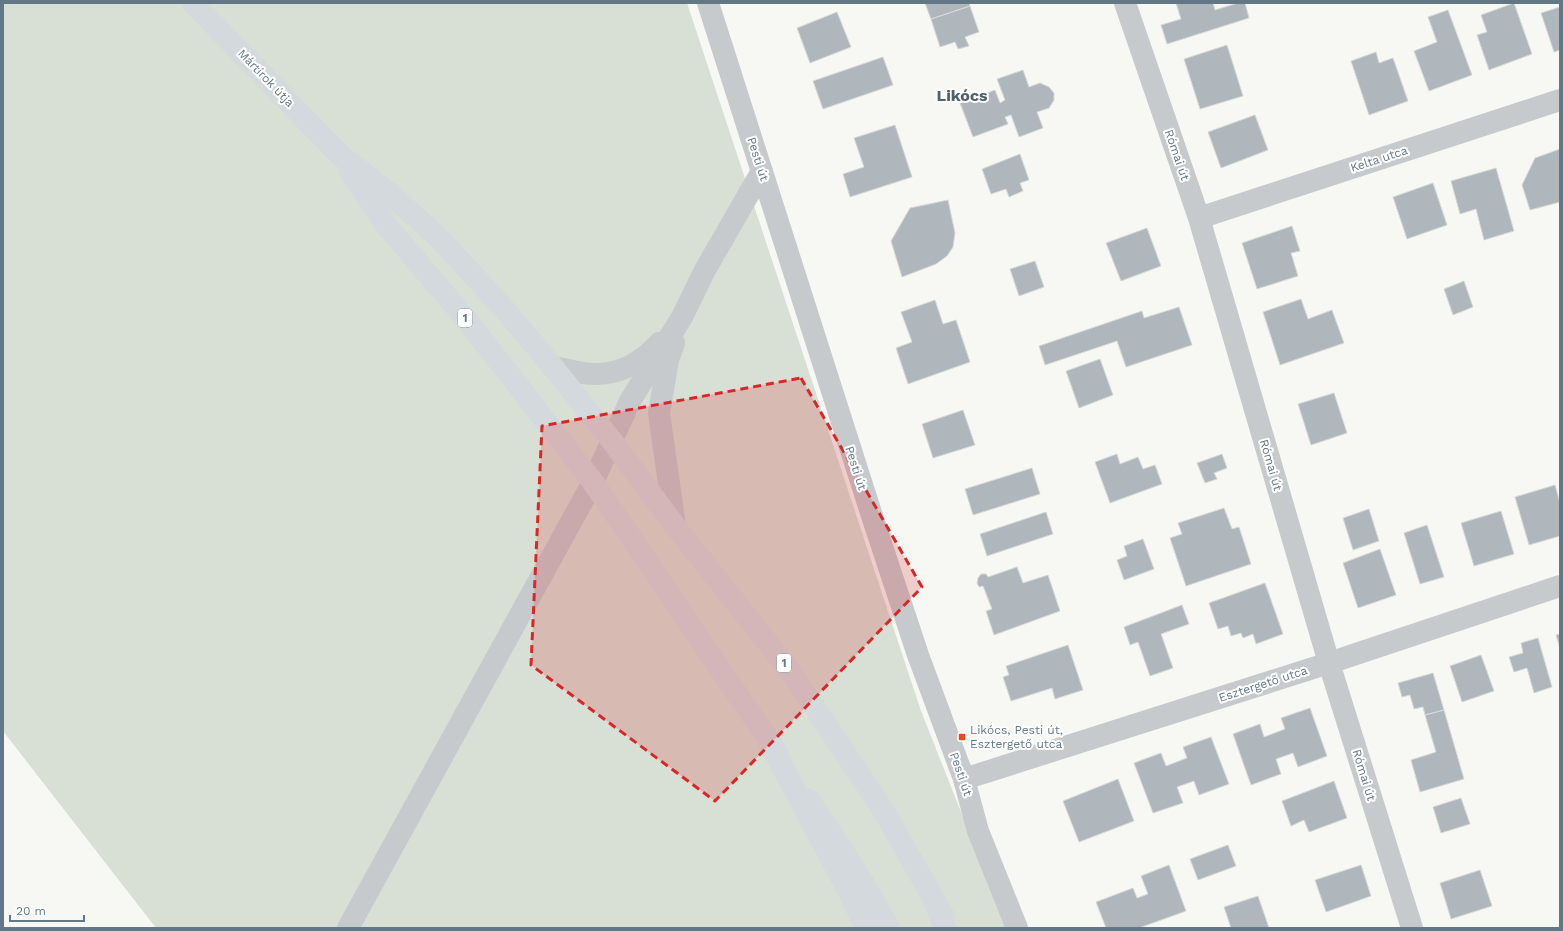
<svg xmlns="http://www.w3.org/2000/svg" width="1563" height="931" font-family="'Work Sans',sans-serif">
  <rect width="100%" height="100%" fill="#f7f7f3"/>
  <path fill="#d8dfd4" d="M3,3H687L921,711L1007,928H156L3,731Z"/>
  <path fill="#afb7bd" stroke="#d8d8d6" d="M925,3H969L970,6L931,19Z
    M1176,3H1213L1215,10L1238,3H1245L1249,18L1167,44L1161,25L1181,19Z
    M1514,3L1532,54L1489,70L1477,35L1487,32L1481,15Z
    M970,6L979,32L965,37L969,46L958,49L955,42L940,47L931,19Z
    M1560,7V50L1554,52L1541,13Z
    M1448,10L1472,75L1429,91L1414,51L1437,42L1428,17Z
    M837,12L851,47L810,63L797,28Z
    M1227,45L1243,96L1200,109L1184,59Z
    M1376,52L1379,63L1393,58L1408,101L1369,115L1351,61Z
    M883,57L893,85L823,109L813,81Z
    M1023,70L1029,87L1040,83L1049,87L1054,93V100L1049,108L1037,112L1043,128L1019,137L1011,115L1005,117L1008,124L973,137L960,103L995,90L1000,103L1005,100L997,79Z
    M1255,115L1268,150L1221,168L1208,132Z
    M895,125L912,177L850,197L843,174L864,167L854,138Z
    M1560,149V202L1530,210L1522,185L1535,158Z
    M1020,154L1029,180L1020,183L1023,191L1009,197L1006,189L991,194L982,169Z
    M1496,168L1514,231L1484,240L1476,209L1460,214L1451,181Z
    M1433,183L1447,225L1407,239L1393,197Z
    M948,200L955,233L953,247L947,256L936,264L902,277L891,241L910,208Z
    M1292,226L1300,251L1291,253L1298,276L1257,289L1242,243Z
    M1147,228L1161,266L1121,281L1106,243Z
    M1035,261L1044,287L1019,296L1010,269Z
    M1464,281L1473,307L1453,315L1444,289Z
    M1301,299L1308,319L1332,310L1344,343L1280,365L1263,312Z
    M935,300L943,324L956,320L970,362L908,384L896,348L912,342L901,312Z
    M1179,307L1192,345L1126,367L1117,341L1045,365L1039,346L1142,311L1144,318Z
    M1100,359L1113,395L1079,408L1066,371Z
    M1334,393L1347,433L1311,445L1298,404Z
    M963,410L975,445L933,458L922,424Z
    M1117,454L1120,464L1138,457L1143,469L1155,465L1162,484L1110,503L1095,462Z
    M1222,454L1227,468L1214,473L1217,479L1205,483L1197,463Z
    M1032,468L1040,494L973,515L965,489Z
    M1555,485L1560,503V536L1529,545L1515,497Z
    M1224,508L1232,529L1239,527L1251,564L1186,586L1170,538L1182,534L1178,523Z
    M1369,509L1379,541L1353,550L1343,518Z
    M1501,511L1514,554L1474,566L1461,523Z
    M1046,512L1053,534L987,556L980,534Z
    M1427,525L1444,577L1420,584L1404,533Z
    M1143,539L1154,569L1124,580L1117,560L1127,556L1124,546Z
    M1380,549L1396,595L1358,608L1343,563Z
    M1017,567L1023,583L1048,575L1060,611L994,635L986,611L992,609L983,586L979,587L977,583L978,578L981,574H986L988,577Z
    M1265,583L1283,634L1256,644L1253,634L1243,638L1241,633L1231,636L1228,626L1218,629L1209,603Z
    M1182,605L1189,624L1161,634L1173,668L1150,676L1138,642L1130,645L1124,627Z
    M1560,634V648L1556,635Z
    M1538,638L1552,687L1534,693L1527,668L1514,672L1509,657L1523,653L1521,643Z
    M1068,645L1083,690L1055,699L1052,688L1011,701L1003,677L1009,675L1006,666Z
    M1481,655L1494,691L1462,702L1450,666Z
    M1433,673L1444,710L1425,715L1423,707L1414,709L1410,695L1402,697L1398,683Z
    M1310,708L1327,756L1298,767L1293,753L1276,759L1281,774L1251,785L1233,734L1260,724L1264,737L1285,729L1281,718Z
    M1444,710L1464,779L1420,792L1411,760L1436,752L1425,715Z
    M1211,737L1229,784L1199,795L1194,781L1177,787L1183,803L1153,813L1134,763L1161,753L1166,766L1187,758L1183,747Z
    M1118,779L1134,821L1079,842L1063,801Z
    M1334,781L1347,818L1309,832L1304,820L1291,826L1282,801Z
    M1461,798L1470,824L1441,833L1433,807Z
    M1228,845L1236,866L1198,880L1190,859Z
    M1169,865L1186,911L1139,928H1106L1096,902L1133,888L1137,898L1148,894L1141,876Z
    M1361,865L1371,896L1326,912L1315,880Z
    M1480,870L1492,906L1451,919L1440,883Z
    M1258,896L1269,928H1231L1224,907Z"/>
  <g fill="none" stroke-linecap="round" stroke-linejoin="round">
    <path stroke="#c6cacd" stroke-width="22" d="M708,3L872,516L918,655L964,779L978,831L1017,928
      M1125,3L1199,218L1329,663L1412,928
      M1199,218L1560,100
      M674,343L668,360L659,413L675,526
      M553,367C566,369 580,374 593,374C619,375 642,362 659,343
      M964,779L1329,663L1560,586
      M348,928L593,482L630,401L682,317L705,270L762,171"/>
    <path stroke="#d4d9dd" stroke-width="22" d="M193,3L339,154L390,194L439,238L506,311L553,367L612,441L675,526L791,672L882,808L944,917
      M350,171L387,226L466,319L593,482L778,754
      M808,799C837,841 865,883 889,928"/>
    <path stroke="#d4d9dd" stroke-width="22" d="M767,738L849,892L866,928
      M934,900L945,928"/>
  </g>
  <path fill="#d62828" fill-opacity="0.2" stroke="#d62828" stroke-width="3" stroke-dasharray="8 5" stroke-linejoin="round" d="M801,378L922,587L715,801L531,665L542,426Z"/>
  <rect fill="#f24618" stroke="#fff" stroke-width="1.5" x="958" y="733" width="8" height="8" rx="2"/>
  <g text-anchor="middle" stroke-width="4" stroke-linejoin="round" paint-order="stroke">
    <g fill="#fff" stroke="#92a0ab" stroke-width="1">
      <rect x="458" y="309" width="14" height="18" rx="3"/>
      <rect x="777" y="654" width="14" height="18" rx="3"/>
    </g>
    <g font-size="11" font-weight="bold" fill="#637887">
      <text x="465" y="322">1</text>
      <text x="784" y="667">1</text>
    </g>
    <g font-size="12" fill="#637887" stroke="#fff">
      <text transform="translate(266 78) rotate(46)" y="4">Mártírok útja</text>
      <text transform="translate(1177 155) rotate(71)" y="4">Római út</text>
      <text transform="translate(758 159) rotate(72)" y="4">Pesti út</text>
      <text transform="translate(1379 159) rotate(-18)" y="4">Kelta utca</text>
      <text transform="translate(1271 465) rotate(74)" y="4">Római út</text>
      <text transform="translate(856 468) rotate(72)" y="4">Pesti út</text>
      <text transform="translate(1263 684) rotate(-18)" y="4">Esztergető utca</text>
      <text transform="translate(961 774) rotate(71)" y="4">Pesti út</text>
      <text transform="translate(1364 775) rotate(73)" y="4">Római út</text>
    </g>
    <g font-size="12" fill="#637887" stroke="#fff" text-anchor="start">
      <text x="970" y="734">Likócs, Pesti út,<tspan x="970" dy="14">Esztergető utca</tspan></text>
    </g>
    <g font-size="16" font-weight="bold" fill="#52616b" stroke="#fff">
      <text x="962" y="101">Likócs</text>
    </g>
  </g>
  <rect width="1563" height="931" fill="none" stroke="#637887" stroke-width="8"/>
  <path d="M10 915v6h74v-6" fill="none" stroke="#637887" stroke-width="2"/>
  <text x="16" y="915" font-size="12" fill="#637887" stroke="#ffffff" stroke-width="3" paint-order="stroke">20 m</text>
</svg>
